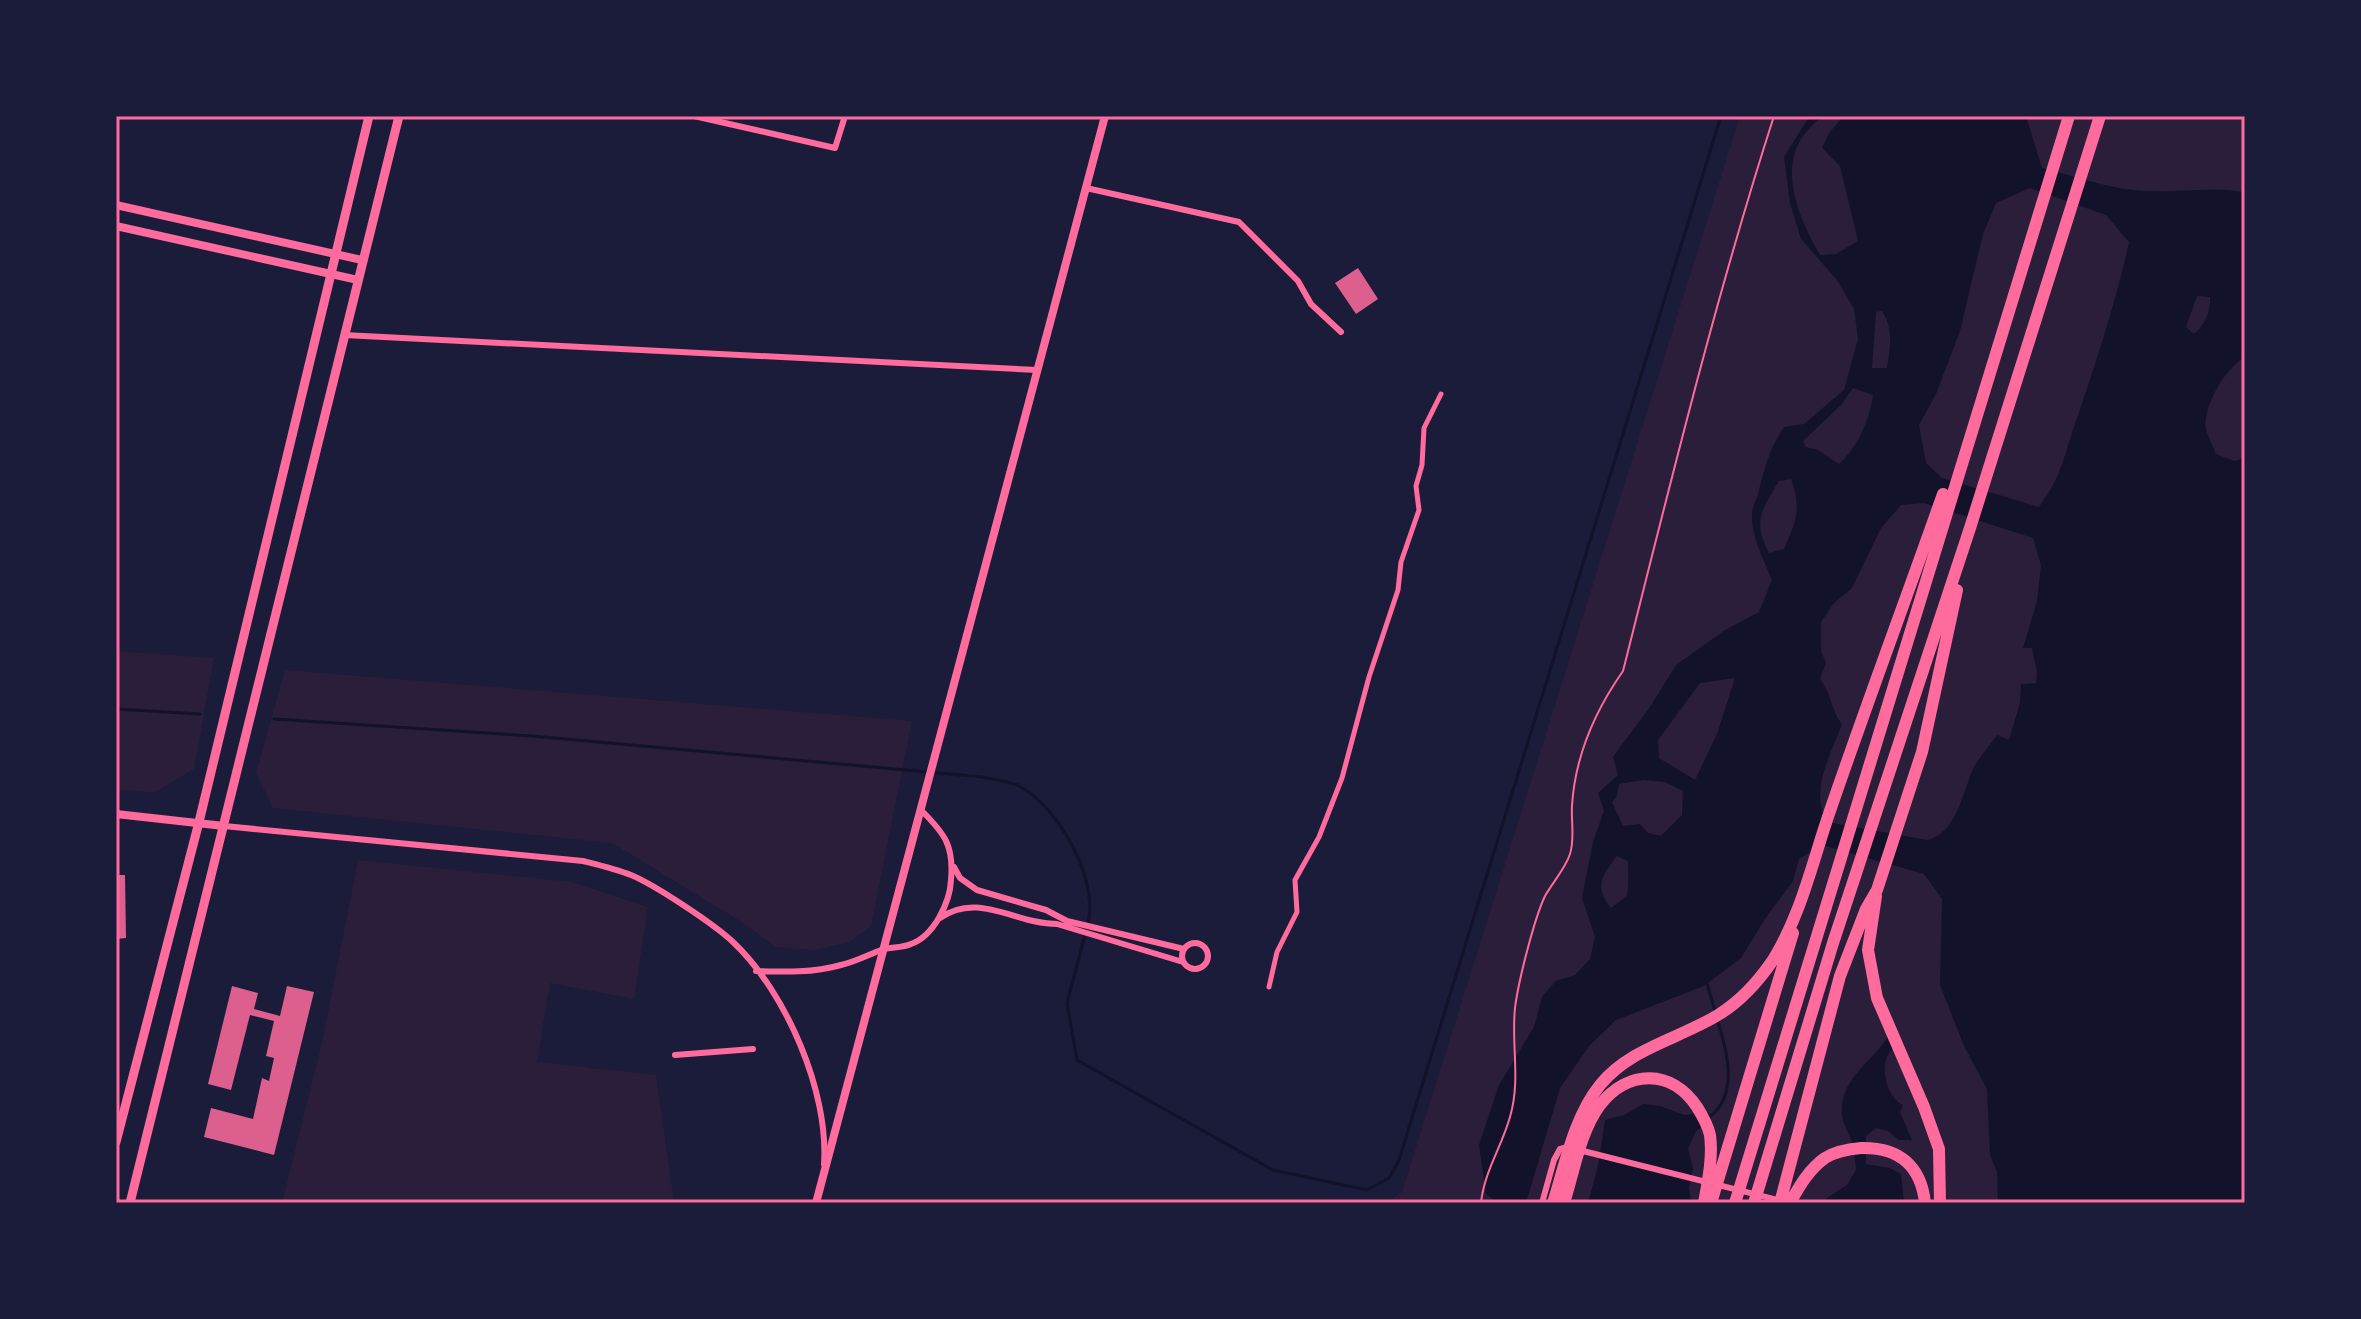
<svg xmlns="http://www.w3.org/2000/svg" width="2361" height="1319" font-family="'Golos Text',sans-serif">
  <rect width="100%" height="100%" fill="#1b1b3a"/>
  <path fill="#2a1e3b" d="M1740,116H2237L2245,119V1203H1386L1402,1192Z
    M116,651L214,658L194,769L154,793L116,789Z
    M285,670L912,721L871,926L850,942L815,950L776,947L737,919L612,843L273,808L256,773Z
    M358,860L572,882L648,907L634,999L550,983L537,1062L656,1075L674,1203H282L322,1043Z"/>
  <path fill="#12122b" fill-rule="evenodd" d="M1813,116H1824C1771,151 1794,210 1820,255L1836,254L1858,241L1840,166L1822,148L1829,133L1844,116H2026L2042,168C2072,175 2103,187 2133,190C2171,194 2208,186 2245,192V357C2226,367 2202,407 2206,429C2208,437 2213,446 2216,454L2234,461L2245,458V1203H1998L1997,1172L1990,1155L1987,1089L1964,1046L1940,985L1942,899L1924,874L1822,845L1799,859L1793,881L1767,916L1741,958L1704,986L1616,1020L1590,1045L1560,1088L1526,1203H1498L1486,1194L1479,1145L1499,1085L1534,1027L1542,997L1556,981L1575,975L1590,959L1595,937L1582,898L1593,842L1604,811L1598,793L1618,775L1613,757L1650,707L1676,665L1725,630L1759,612L1772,580C1764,560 1751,536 1752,514C1752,506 1758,498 1759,490C1765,466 1770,448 1784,427L1804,424L1844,390L1858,339L1854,309L1837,280L1801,239L1790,203L1784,157L1807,120ZM2030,188L2106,215L2129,242C2116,302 2097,359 2077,418C2064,454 2063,475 2039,507L1942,478L1926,463L1919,425L1936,394L1960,331L1983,234L1996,203ZM2197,296L2210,297C2211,311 2205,325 2194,334L2186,327ZM1882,311C1894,330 1890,348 1887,368H1872L1876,312ZM1853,388L1873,395C1870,420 1857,448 1839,464L1818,450L1806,447L1803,441L1841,405ZM1791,479C1802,509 1796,521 1784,549L1769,553C1752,520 1762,510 1779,481ZM1924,503L2033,538L2041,565L2037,601L2023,648H2032L2037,672L2036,683L2021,684L2020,703L2009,740L1997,735C1990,745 1980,756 1974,767C1963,790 1957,834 1927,840L1827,822C1809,792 1831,754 1842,724C1830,709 1833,696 1820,679L1826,663L1821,651V622L1834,603L1852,588L1881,528L1901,505ZM1735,678L1717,734L1695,780L1659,758L1658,740L1700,683ZM1643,780L1665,782L1683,791L1682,815L1661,836L1648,833L1640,824L1623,826L1612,802L1617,796L1619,784ZM1617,856L1628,861C1628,873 1629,885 1627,896L1611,908C1594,886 1601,877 1617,856Z
    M1899,1033C1899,1044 1891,1048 1887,1057C1881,1072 1888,1098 1903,1105L1900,1112L1912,1140H1899L1888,1131L1876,1128L1866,1136V1164L1890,1168L1901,1174L1904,1203H1824L1827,1198L1847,1185L1856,1170C1855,1162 1855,1153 1853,1145C1850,1135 1843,1125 1842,1115C1839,1078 1873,1062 1889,1035Z
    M1643,1104L1660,1106L1685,1115L1708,1112L1711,1120L1696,1131L1688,1149L1693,1168L1689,1187L1691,1203H1588L1598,1166L1605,1120L1624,1115Z"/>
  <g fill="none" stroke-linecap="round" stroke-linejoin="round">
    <path stroke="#12122b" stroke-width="3" d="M116,709L200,714
      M274,719L532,736L983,777C994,780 1010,781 1019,786C1059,807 1099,880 1088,923
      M1085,935L1067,1003L1077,1060L1273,1170L1367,1190L1389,1178L1399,1160L1721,116
      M1706,980L1715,1011
      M1708,1118C1740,1096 1727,1050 1717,1019"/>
  </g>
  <path fill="#dd5f8e" d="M1358,268L1378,299L1356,314L1335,283Z
    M116,875H125L126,938L116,939Z
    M232,986L258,993L254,1009L280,1016L287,986L314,992L274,1155L204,1137L211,1108L253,1119L262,1078L269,1081L274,1058L266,1056L274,1021L250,1015L231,1090L208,1084Z"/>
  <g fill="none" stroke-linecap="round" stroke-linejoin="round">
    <path stroke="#ff6b9d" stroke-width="2" d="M1481,1203C1484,1172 1502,1146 1510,1117C1521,1079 1511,1045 1515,1008C1518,983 1534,919 1545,896C1553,882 1565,869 1570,854C1575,838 1571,822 1572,806C1575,756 1595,711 1623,671C1670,485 1715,299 1774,116"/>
    <path stroke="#ff6b9d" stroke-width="5" d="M1269,987L1277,952L1297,912L1295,880L1319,837L1342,778L1369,677L1398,590L1401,562L1419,510L1416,486L1422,465L1424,428L1441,394"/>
    <path stroke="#ff6b9d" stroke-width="6" d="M694,116L835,148L845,116
      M1086,188L1239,222L1298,281L1311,304L1341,332
      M344,335L1037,370
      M224,826L583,861C599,865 616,869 631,875C655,885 714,924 733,942C786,992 829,1092 824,1164
      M954,867L960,878L977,890L1046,910L1067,921L1184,949
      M940,918C978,891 1015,924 1057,924L1183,962
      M1182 956a13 13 0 1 1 26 0a13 13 0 1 1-26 0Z
      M756,971C785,972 813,973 841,965C855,962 868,955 881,950C891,947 902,948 911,944C934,936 950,902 951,880C954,846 945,834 922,811
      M675,1055L753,1049
      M1579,1150L1782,1201
      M1542,1203L1554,1160L1560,1149L1568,1147"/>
    <path stroke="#ff6b9d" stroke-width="8" d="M116,205L362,260
      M116,226L358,280
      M116,814L224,826
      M816,1203L1105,116"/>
    <path stroke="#ff6b9d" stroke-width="9" d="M116,1142L199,822L369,116
      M130,1203L399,116"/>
    <path stroke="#ff6b9d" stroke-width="12" d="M1876,896L1868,950L1877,998L1924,1107L1939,1149L1940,1203
      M1553,1203C1565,1165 1574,1117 1600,1085C1630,1048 1679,1039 1718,1015C1741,1001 1758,982 1773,960C1802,913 1813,859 1831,808C1867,703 1906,599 1943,494
      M1564,1203C1574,1172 1580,1132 1600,1105C1628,1069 1672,1069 1697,1107C1702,1115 1708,1126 1710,1135C1713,1157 1708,1181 1704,1203
      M1711,1203L1793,933
      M1735,1203L2069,116
      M1754,1203L1833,943L1970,528L2100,116
      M1780,1203L1840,976L1866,909L1877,890L1922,752L1957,590
      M1790,1203C1799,1187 1809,1169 1825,1158C1836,1151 1849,1149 1861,1148C1898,1147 1921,1165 1925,1203"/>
  </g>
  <rect width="2361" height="1319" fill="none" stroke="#1b1b3a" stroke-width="236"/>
  <rect x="118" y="118" width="2125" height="1083" fill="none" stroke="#ff6b9d" stroke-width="3"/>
</svg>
